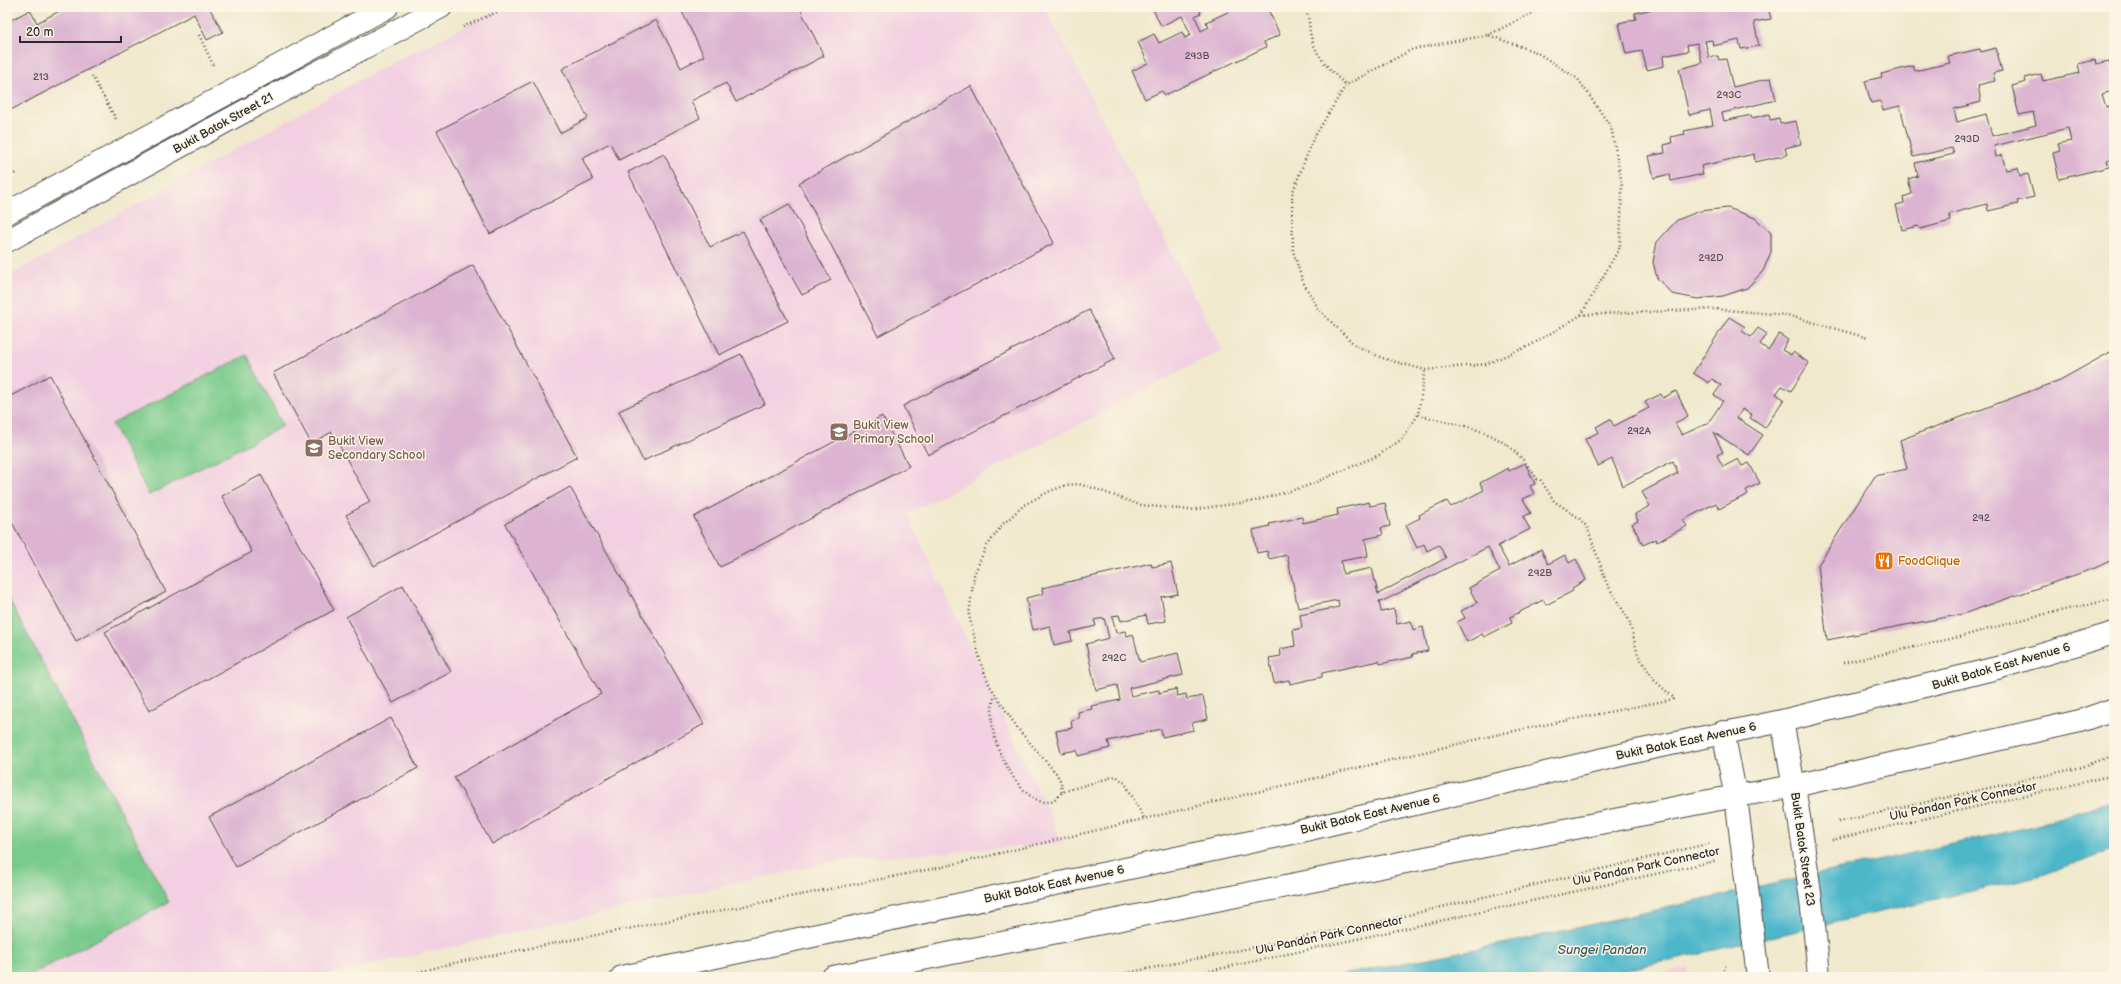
<svg xmlns="http://www.w3.org/2000/svg" width="2121" height="984" font-family="'Balsamiq Sans',sans-serif">
  <rect width="100%" height="100%" fill="#fcf5e5"/>
  <filter id="ink" filterUnits="userSpaceOnUse"><feTurbulence type="fractalNoise" baseFrequency=".025" numOctaves="2"/><feDisplacementMap in="SourceGraphic" scale="8" xChannelSelector="R" yChannelSelector="G"/><feConvolveMatrix kernelMatrix="1 2 1 2 8 2 1 2 1" color-interpolation-filters="sRGB"/></filter>
  <filter id="wash" filterUnits="userSpaceOnUse"><feTurbulence type="fractalNoise" baseFrequency=".012" numOctaves="4" result="noise"/><feDisplacementMap in="SourceGraphic" scale="16" xChannelSelector="R" yChannelSelector="G"/><feGaussianBlur stdDeviation="0.9" result="paint"/><feColorMatrix in="noise" values="0 0 0 0 0 0 0 0 0 0 0 0 0 0 0 0 0 1.4 0 .05"/><feComposite in="paint" operator="in"/></filter>
  <g filter="url(#wash)">
    <rect width="100%" height="100%" fill="#f0e9ce"/>
    <path fill="#f2cfe1" d="M503,7H1045L1222,350L907,514L1063,843L836,861L316,977H7V277L374,72Z
      M1688,968V977H1644Z"/>
    <path fill="#79ca8c" stroke="#527a5c" d="M247,355L283,426L149,495L112,424Z
      M7,596L169,902L27,977H7Z"/>
    <path fill="#4db7ca" stroke="#3c717a" d="M2114,800V849L2042,875L1596,977H1331L1517,941L2034,826Z"/>
    <g id="blocks">
      <path fill="#dcb4d1" d="M67,7H209L223,32L207,40L194,14L7,112V22L30,10L37,23Z
        M687,7H799L824,56L736,102L726,83L691,101L700,118L619,160L610,143L582,158L593,180L490,234L437,131L533,81L560,133L588,118L562,69L656,20L681,68L704,56L681,10Z
        M1152,7H1202L1199,8L1201,13L1195,16L1201,31L1209,27L1206,22L1230,11L1228,7H1248L1251,12L1267,7L1280,35L1264,42L1266,47L1165,95L1162,91L1145,99L1132,71L1148,63L1138,42L1154,34L1159,43L1182,32L1185,38L1191,35L1182,16L1161,26Z
        M1661,7H1768L1771,19L1754,22L1759,46L1741,49L1739,40L1713,46L1712,40L1705,41L1709,58L1718,56L1719,60L1726,59L1733,87L1771,78L1776,100L1722,113L1724,121L1751,115L1752,118L1769,114L1770,120L1779,118L1780,124L1796,121L1801,144L1785,148L1787,155L1755,162L1754,154L1701,166L1703,174L1671,181L1670,174L1654,178L1649,156L1665,153L1664,145L1672,143L1671,137L1685,134L1684,131L1713,125L1710,110L1689,115L1679,69L1702,63L1697,43L1687,45L1688,51L1663,56L1664,66L1647,70L1642,51L1626,54L1619,23L1636,19L1635,13Z
        M1996,48L2002,71L1993,73L1995,81L1978,85L1981,102L1954,109L1957,122L1986,114L1992,136L2036,125L2033,112L2019,115L2012,86L2026,82L2025,78L2041,74L2043,81L2080,73L2078,64L2095,60L2096,64L2109,61L2114,79V91L2102,94L2106,107L2114,105V158L2107,160L2109,167L2059,179L2053,153L2060,151L2058,144L2071,141L2068,128L1994,146L1996,157L2002,155L2006,170L2018,168L2020,176L2028,174L2034,197L2017,201L2018,204L1988,211L1987,204L1949,214L1951,221L1920,229L1918,226L1902,230L1896,205L1904,203L1903,197L1912,194L1908,179L1918,176L1915,163L1954,154L1952,148L1913,157L1900,106L1883,110L1880,101L1871,103L1865,81L1882,77L1881,74L1913,66L1915,71L1950,63L1948,56L1980,49L1981,52Z
        M971,86L1054,243L878,336L799,183Z
        M664,154L710,247L743,231L788,321L719,355L628,172Z
        M789,204L831,280L802,295L760,220Z
        M1728,208L1755,218L1771,233V252L1763,271L1747,288L1723,296L1698,299L1672,294L1657,278L1653,262L1657,242L1677,220L1700,211Z
        M473,265L577,457L374,566L346,515L370,502L332,432L311,443L273,373Z
        M1089,310L1115,359L928,455L903,406Z
        M1729,317L1745,327L1742,331L1751,337L1758,328L1767,334L1760,344L1768,350L1779,334L1788,340L1782,350L1791,355L1793,352L1809,363L1791,391L1782,386L1776,394L1784,399L1765,428L1750,418L1752,415L1742,409L1737,418L1763,435L1749,455L1713,432L1723,452L1717,455L1723,467L1738,459L1742,466L1749,463L1760,483L1746,490L1748,494L1719,509L1716,503L1683,520L1687,526L1657,542L1656,539L1643,545L1632,524L1638,521L1635,514L1650,506L1642,492L1678,473L1673,461L1623,486L1612,459L1598,466L1585,439L1599,432L1596,427L1610,419L1614,426L1649,408L1645,402L1661,394L1663,398L1676,391L1688,416L1675,423L1682,435L1708,423L1723,401L1714,395L1721,385L1712,379L1709,383L1693,373Z
        M2114,350V559L2095,568L1963,614L1827,640L1818,565L1875,476L1907,469L1900,440L2060,380Z
        M741,354L765,404L643,461L619,411Z
        M50,375L166,592L76,641L7,513V398Z
        M882,416L909,466L720,567L694,517Z
        M1525,463L1535,484L1530,486L1534,494L1523,499L1531,513L1523,517L1530,529L1498,546L1509,566L1541,549L1548,564L1565,555L1569,563L1576,559L1586,580L1572,588L1573,591L1546,605L1543,600L1510,617L1512,623L1484,637L1482,634L1467,642L1457,622L1465,618L1461,611L1477,603L1469,588L1500,571L1488,547L1385,600L1379,601L1381,612L1394,609L1397,624L1411,621L1413,630L1423,627L1428,651L1412,654L1413,657L1380,664L1379,661L1322,673V677L1290,684L1289,680L1274,683L1269,658L1281,656L1280,649L1295,646L1293,630L1302,628L1300,615L1339,607L1338,600L1298,608L1287,555L1269,559L1267,551L1257,553L1253,530L1270,526L1269,524L1302,517L1303,523L1338,515L1337,509L1369,502L1370,506L1385,503L1390,526L1381,528L1383,535L1365,539L1368,556L1341,561L1343,574L1372,568L1378,594L1446,558L1439,545L1427,551L1424,544L1417,548L1406,525L1420,518L1419,515L1447,501L1451,507L1484,490L1480,483L1508,468L1509,471Z
        M261,475L334,610L149,711L105,632L252,552L222,496Z
        M570,487L704,724L492,844L454,777L601,694L505,524Z
        M1151,563L1152,567L1171,563L1178,594L1161,597L1166,621L1148,624L1146,615L1121,621L1119,615L1112,616L1116,633L1125,631L1127,636L1133,634L1140,662L1178,653L1183,675L1129,688L1131,696L1159,690V693L1176,689L1177,696L1186,694L1187,699L1203,696L1208,719L1192,723L1194,730L1162,737L1161,729L1108,741L1110,748L1078,756L1077,750L1061,753L1056,731L1072,728L1071,720L1079,718L1078,712L1092,709L1091,706L1120,700L1117,685L1096,690L1086,644L1109,638L1104,618L1094,620L1096,626L1070,632L1072,641L1054,645L1050,626L1033,630L1026,598L1043,594L1042,588Z
        M403,585L451,672L393,703L346,617Z
        M391,718L418,768L236,867L209,817Z"/>
    </g>
  </g>
  <g filter="url(#ink)">
    <use href="#blocks" fill-opacity="0" stroke="#494843" stroke-width="1"/>
    <g fill="none" stroke-linecap="round" stroke-linejoin="round">
      <g stroke="#494843" stroke-width="24">
        <path id="minor" d="M7,213L387,7
          M7,241L256,105L441,7
          M1782,721C1798,805 1812,891 1819,977
          M1723,732L1736,797L1758,977"/>
      </g>
      <g stroke="#494843" stroke-width="24">
        <path id="major" d="M622,977L1297,832L1642,750L1782,721L2001,667L2114,633
          M833,977L1709,801L1794,786L2080,721L2114,709"/>
      </g>
      <path stroke="#494843" stroke-width="2.5" stroke-dasharray="1 3" stroke-linecap="butt" d="M1304,7C1311,18 1308,29 1312,40C1318,59 1332,72 1346,85
        M463,27L508,7
        M199,35L214,67
        M1488,35L1544,7
        M92,76L117,121
        M7,177L16,173
        M1581,315L1620,247L1622,184L1611,127L1578,79L1536,52L1488,35L1413,49L1346,85L1313,139L1292,194L1293,251L1303,282L1319,310L1355,345L1382,358L1425,370L1486,364L1531,345L1581,315L1714,309L1787,315L1868,338
        M1418,415C1471,428 1506,429 1537,479H1540L1554,501L1579,518L1587,527L1607,584L1629,620L1638,655L1654,680L1674,698
        M1843,663L1959,637L2032,617L2114,599
        M995,694C990,711 991,726 996,742C1002,764 1037,826 1062,792L1116,776L1125,783L1145,820
        M1062,792L1061,782L1056,773L1018,729L990,686L981,664L969,615L974,575L985,549L1002,525L1024,505L1050,491L1067,485L1078,484L1093,488L1140,505L1190,510L1255,501L1307,486L1379,455L1402,439L1418,415L1425,370
        M1838,822L2082,767L2114,755
        M1832,840L2114,775
        M399,977L454,963L942,867L1504,733L1674,699
        M1107,977L1383,921L1711,843
        M1182,977L1715,861
        M1719,977L1726,965"/>
      <use href="#minor" stroke="#fff" stroke-width="22"/>
      <use href="#major" stroke="#fff" stroke-width="22"/>
    </g>
  </g>
  <defs>
    <g id="school-square" transform="scale(1)"><rect x="-9" y="-9" width="18" height="18" rx="4" fill="#8d6e63" stroke="#fcf5e5"/><path d="M0-5L7-2L0 1L-7-2ZM-4 1L0 2.5L4 1V4Q0 6-4 4Z" fill="#fff"/></g>
    <g id="restaurant-square" transform="scale(1)"><rect x="-9" y="-9" width="18" height="18" rx="4" fill="#e8710a" stroke="#fcf5e5"/><path d="M-5-6h1v4h1v-4h1v4h1v-4h1v5L-1.5 .5V6h-2V.5L-5-1ZM5-6V6H3V1.5H1.5Q1.5-4 5-6Z" fill="#fff"/></g>
  </defs>
  <g fill-rule="evenodd">
    <use href="#school-square" x="839" y="432"/>
    <use href="#school-square" x="314" y="448"/>
    <use href="#restaurant-square" x="1884" y="561"/>
  </g>
  <g text-anchor="middle" stroke-width="3" stroke-linejoin="round" paint-order="stroke">
    <g font-size="10" fill="#574d54">
      <text x="1197" y="59">293B</text>
      <text x="41" y="80">213</text>
      <text x="1729" y="98">293C</text>
      <text x="1967" y="142">293D</text>
      <text x="1711" y="261">292D</text>
      <text x="1639" y="434">292A</text>
      <text x="1981" y="521">292</text>
      <text x="1540" y="576">292B</text>
      <text x="1114" y="661">292C</text>
    </g>
    <g font-size="12" fill="#2b2b2b" stroke="#fcf5e5">
      <text transform="translate(223 123) rotate(-29)" y="4">Bukit Batok Street 21</text>
      <text transform="translate(2001 666) rotate(-16)" y="4">Bukit Batok East Avenue 6</text>
      <text transform="translate(1686 741) rotate(-12)" y="4">Bukit Batok East Avenue 6</text>
      <text transform="translate(1963 801) rotate(-12)" y="4">Ulu Pandan Park Connector</text>
      <text transform="translate(1370 814) rotate(-13)" y="4">Bukit Batok East Avenue 6</text>
      <text transform="translate(1803 849) rotate(82)" y="4">Bukit Batok Street 23</text>
      <text transform="translate(1646 866) rotate(-12)" y="4">Ulu Pandan Park Connector</text>
      <text transform="translate(1054 884) rotate(-12)" y="4">Bukit Batok East Avenue 6</text>
      <text transform="translate(1329 935) rotate(-12)" y="4">Ulu Pandan Park Connector</text>
    </g>
    <g font-size="12" fill="#785e54" stroke="#fcf5e5" text-anchor="start">
      <text x="853" y="429">Bukit View<tspan x="853" dy="14">Primary School</tspan></text>
      <text x="328" y="445">Bukit View<tspan x="328" dy="14">Secondary School</tspan></text>
    </g>
    <g font-size="12" fill="#c56008" stroke="#fcf5e5" text-anchor="start">
      <text x="1898" y="565">FoodClique</text>
    </g>
    <g font-size="13" font-style="italic" fill="#375c63" stroke="#fcf5e5">
      <text x="1602" y="954">Sungei Pandan</text>
    </g>
  </g>
  <rect width="2121" height="984" fill="none" stroke="#fcf5e5" stroke-width="24"/>
  <path d="M20 36v6h101v-6" fill="none" stroke="#2b2b2b" stroke-width="2"/>
  <text x="26" y="36" font-size="12" fill="#2b2b2b" stroke="#fcf5e5" stroke-width="3" paint-order="stroke">20 m</text>
</svg>
